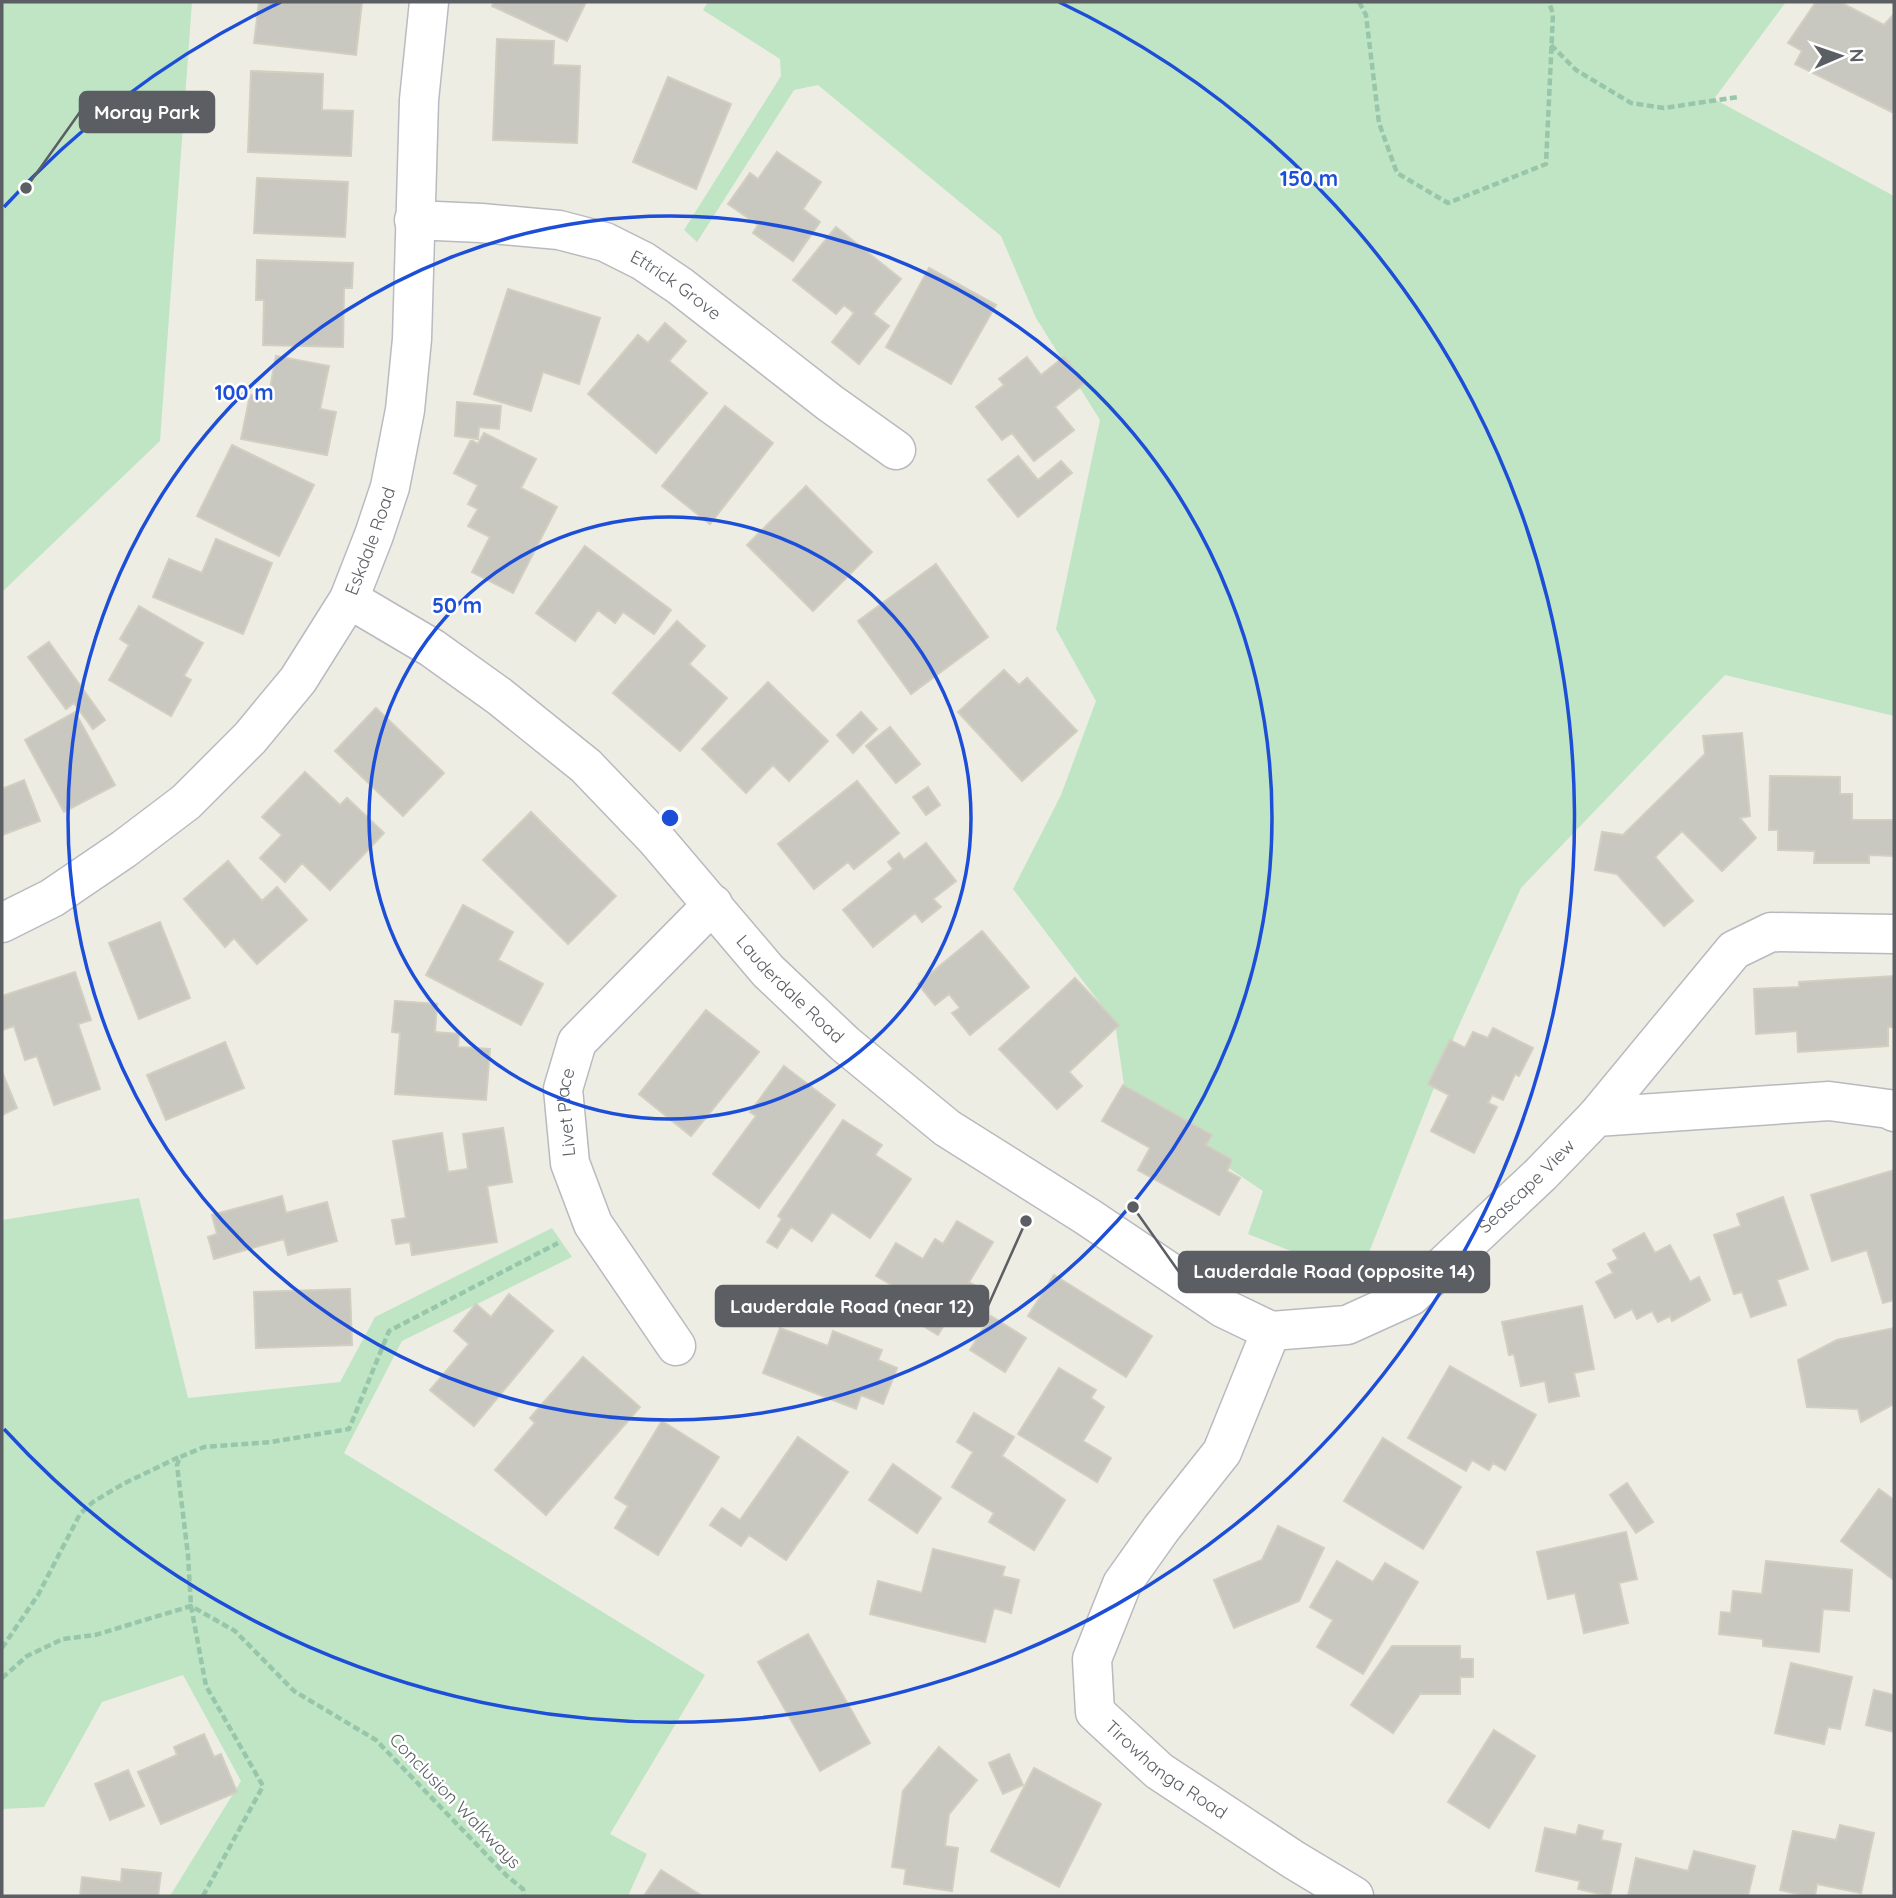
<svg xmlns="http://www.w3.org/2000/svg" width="1896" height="1898" font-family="Quicksand,sans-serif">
  <rect width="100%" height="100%" fill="#eeede3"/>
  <path fill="#bfe5c4" d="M2,2H192L160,441L2,592Z
    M708,2H1786L1714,99L1894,196V716L1725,675L1521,888L1456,1032L1359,1278L1248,1234L1263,1191L1126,1099L1115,1023L1013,889L1061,795L1096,701L1056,629L1100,420L1036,318L1001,236L818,85L794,90L697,242L684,230L781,76L780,59L703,10Z
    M139,1198L188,1398L340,1382L375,1317L552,1228L572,1257L402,1341L344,1453L705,1675L610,1834L647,1854L628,1896H170L241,1781L183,1675L102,1702L44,1807L2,1809V1220Z"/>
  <path fill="#c8c7c0" stroke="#d2cfc1" stroke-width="2" d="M259,2H362L356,55L254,43Z
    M494,2H586L567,41L492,6Z
    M1816,2H1840L1884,25L1893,15L1894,17V107L1892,112L1795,64L1802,51L1788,43Z
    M497,39L554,41L553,65L580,66L577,143L493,140Z
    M251,71L323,74L322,110L353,111L351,156L248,152Z
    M668,77L731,104L696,189L633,162Z
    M777,152L821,182L803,209L820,222L793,261L753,233L758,225L728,204L750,173L758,179Z
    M257,178L348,182L345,237L254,233Z
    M836,227L901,279L873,314L889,326L859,364L832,342L854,313L844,305L836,314L793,280Z
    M257,260L353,263L352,288H344L343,347L263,345L264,300H256Z
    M929,268L996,305L951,384L886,347Z
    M508,289L600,318L579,384L543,372L531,411L474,394Z
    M665,323L686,341L669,361L707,393L656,453L588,394L638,335L648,343Z
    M276,356L329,366L320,409L336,412L327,455L241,439L250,395L268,399Z
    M1027,357L1041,375L1064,357L1085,383L1055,407L1074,430L1034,461L1012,433L1002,440L976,407L1004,385L999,379Z
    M457,402L501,406L499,429L479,427L478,439L455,436Z
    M725,406L773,443L710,524L662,486Z
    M484,433L536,459L521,488L557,507L513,593L472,572L490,537L468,526L478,509L468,504L478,485L454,473L471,440L478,444Z
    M232,445L314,485L279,556L197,516Z
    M1018,456L1038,480L1061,461L1072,473L1018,517L988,480Z
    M806,486L872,552L813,611L747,545Z
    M216,539L272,563L243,634L153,597L169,559L202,573Z
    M585,546L671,610L654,634L623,612L615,623L598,610L575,641L536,613Z
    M936,564L988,637L911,694L858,621Z
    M139,606L203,643L184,676L191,680L171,716L109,680L129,645L120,639Z
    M677,621L705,646L689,664L727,698L680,751L613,693Z
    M49,642L105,720L93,729L74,703L66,709L28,657Z
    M1004,670L1019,685L1027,678L1077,731L1022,781L958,712Z
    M768,682L828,741L789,781L773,765L746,793L702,749Z
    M376,708L444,773L403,816L335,751Z
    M75,712L115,785L64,812L25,740Z
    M861,712L877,729L853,753L837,735Z
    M890,727L920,764L896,783L866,746Z
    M1742,733L1750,816L1740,818L1756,838L1722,871L1682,831L1655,857L1693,901L1664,926L1617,874L1595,870L1602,832L1623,835L1705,754L1703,736Z
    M305,772L340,805L347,798L384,833L330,890L302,863L285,882L260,858L282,835L262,817Z
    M1770,776L1840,777V794H1852V820H1894V856L1869,855V863H1814L1815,851L1778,850V830H1769Z
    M24,780L40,821L2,835V789Z
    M857,781L899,833L854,869L848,862L814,889L778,844Z
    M928,787L940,805L926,815L913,797Z
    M531,812L616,896L568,944L483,860Z
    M926,843L956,881L933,899L941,907L922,922L915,913L873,947L843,910L893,869L888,862L899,853L904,860Z
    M228,861L262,901L277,887L307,920L257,964L234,938L225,947L184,899Z
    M463,905L513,932L498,960L543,984L521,1025L426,975Z
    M160,922L190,998L139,1019L109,943Z
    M982,931L1029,987L970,1035L952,1013L960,1008L949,994L935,1005L918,984Z
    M75,972L91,1020L78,1024L100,1089L54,1105L37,1056L25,1060L14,1026L2,1030V996Z
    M1894,976V1027H1888V1046L1798,1052L1797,1031L1756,1034L1754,989L1799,987V982Z
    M1075,978L1119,1025L1069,1072L1082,1086L1057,1109L999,1049Z
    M395,1001L437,1004L435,1032L459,1034L458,1047L490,1049L486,1100L395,1094L400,1033L392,1032Z
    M706,1010L759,1052L691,1136L639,1094Z
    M1493,1028L1533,1048L1519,1076L1515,1074L1503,1100L1492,1095L1488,1103L1497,1107L1474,1153L1431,1131L1449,1095L1428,1084L1450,1040L1465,1048L1473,1032L1488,1038Z
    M225,1042L244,1088L166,1120L147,1075Z
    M784,1066L835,1105L759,1208L713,1174L756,1116L750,1112Z
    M2,1072L17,1108L2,1115Z
    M1123,1085L1212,1135L1206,1145L1232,1160L1227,1171L1240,1178L1219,1215L1138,1170L1150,1148L1102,1121Z
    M843,1120L882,1145L875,1155L911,1179L870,1238L832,1212L812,1241L791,1227L777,1248L767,1242L782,1219L778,1216Z
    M503,1128L512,1182L487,1186L497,1242L412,1255L410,1242L396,1244L392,1220L406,1218L393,1141L442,1133L448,1172L468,1169L463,1134Z
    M1894,1170V1300L1883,1303L1867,1250L1832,1261L1811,1195Z
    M282,1196L286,1213L327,1202L337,1241L288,1255L284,1239L214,1259L208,1237L217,1234L212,1215Z
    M1783,1197L1808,1269L1777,1280L1786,1305L1751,1317L1742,1292L1734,1294L1714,1235L1741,1226L1737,1214Z
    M957,1221L993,1242L969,1282L978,1287L964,1309L957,1304L938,1335L906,1316L916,1299L876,1276L896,1243L923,1259L935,1239L943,1244Z
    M1644,1233L1655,1253L1670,1245L1690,1282L1699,1277L1710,1300L1672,1321L1670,1316L1658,1322L1652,1311L1637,1319L1632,1309L1615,1318L1596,1282L1613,1273L1608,1264L1618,1259L1613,1250Z
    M1054,1275L1152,1336L1126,1377L1028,1316Z
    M350,1289L352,1345L256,1348L254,1292Z
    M509,1294L553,1331L474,1426L430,1390L469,1344L454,1331L476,1304L491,1317Z
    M1582,1306L1594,1369L1574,1373L1579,1396L1549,1402L1545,1381L1521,1386L1514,1354L1509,1355L1502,1322Z
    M991,1316L1026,1338L1005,1372L970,1350Z
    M780,1328L828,1346L833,1331L882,1350L878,1360L897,1368L883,1404L861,1395L856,1409L763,1373Z
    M1894,1328V1404L1861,1422L1858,1409L1807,1407L1798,1360L1837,1340Z
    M583,1357L640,1407L546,1515L495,1470L535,1423L530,1418Z
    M1450,1366L1536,1415L1505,1470L1493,1463L1489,1470L1472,1460L1466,1471L1408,1438Z
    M1059,1368L1096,1390L1091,1398L1104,1407L1083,1441L1111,1458L1097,1482L1018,1434Z
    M974,1413L1014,1437L1002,1456L1065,1500L1034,1550L989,1522L994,1513L952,1487L973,1452L957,1442Z
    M662,1421L719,1457L658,1555L615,1528L628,1506L615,1498Z
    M798,1437L848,1472L786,1560L749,1535L741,1546L710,1525L722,1508L740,1520Z
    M1383,1438L1461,1487L1423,1549L1344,1501Z
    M893,1464L941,1498L917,1533L869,1500Z
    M1627,1483L1653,1522L1636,1533L1610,1495Z
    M1879,1489L1894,1500V1580L1841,1541Z
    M1278,1526L1324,1548L1299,1601L1234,1628L1214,1580L1262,1560Z
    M1626,1532L1637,1579L1619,1583L1628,1623L1584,1633L1575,1593L1548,1599L1537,1552Z
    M933,1549L1005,1567L1002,1576L1019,1580L1011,1613L994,1608L985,1642L870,1614L878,1581L922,1593Z
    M1337,1561L1373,1582L1385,1563L1418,1582L1363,1674L1317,1647L1333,1620L1310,1607Z
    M1766,1561L1852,1570L1849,1611L1823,1609L1819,1652L1763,1646V1639L1719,1634L1721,1612L1731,1613L1733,1591L1762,1594Z
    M808,1634L870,1743L820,1771L758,1662Z
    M1392,1646H1460V1659H1473V1677H1460V1694H1420L1393,1733L1351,1705Z
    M1791,1663L1852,1677L1840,1729L1828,1727L1824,1744L1775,1733Z
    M1874,1690L1894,1695V1732L1866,1725Z
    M1494,1730L1535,1756L1489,1828L1448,1802Z
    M204,1734L214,1757L221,1754L237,1792L161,1824L138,1772L177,1755L174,1747Z
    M939,1747L977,1780L949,1814L945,1846L958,1848L952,1891L904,1884L906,1869L892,1867L903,1791Z
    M1009,1754L1023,1785L1003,1794L989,1763Z
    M1034,1768L1101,1804L1059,1887L991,1851Z
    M128,1770L144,1806L110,1820L95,1784Z
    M1579,1825L1603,1831L1601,1840L1621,1844L1610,1896L1578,1889L1580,1881L1536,1871L1545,1828L1576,1835Z
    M1840,1825L1874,1833L1861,1893L1817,1884L1815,1896H1806L1780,1890L1793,1831L1836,1840Z
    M1694,1851L1755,1866L1748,1896H1628L1636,1858L1688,1871Z
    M122,1869L161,1873L158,1896H80L82,1877L121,1882Z
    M661,1870L702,1896H644Z"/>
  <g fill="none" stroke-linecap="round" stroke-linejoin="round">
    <g stroke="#b8babf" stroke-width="41">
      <g id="street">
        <path id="s1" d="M414,220L481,223L559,230L605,242L643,261L680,286L830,403L896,450"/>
        <path id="s2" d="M349,599L432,648L499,696L586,766L655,838L768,971L845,1044L947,1128L1088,1217L1223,1308L1271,1331"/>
        <path d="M1596,1117L1734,950L1771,932L1894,934"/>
        <path id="s3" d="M1271,1331L1222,1452L1161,1529L1122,1584L1092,1659L1095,1712L1159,1771L1294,1860L1354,1896"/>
        <path id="s4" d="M1271,1331L1347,1325L1411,1296L1541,1174L1596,1117L1829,1101L1889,1109L1894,1112"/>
        <path id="s5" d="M676,1346L593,1224L570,1163L563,1089L577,1042L713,904"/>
      </g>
    </g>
    <g stroke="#b8bbc1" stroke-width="41">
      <g id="secondary">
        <path id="s6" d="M2,923L52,898L124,849L186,802L250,738L298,680L349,599L374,535L390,487L405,410L412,339L419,100L429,2"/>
      </g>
    </g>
    <path stroke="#98c6ab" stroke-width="4.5" stroke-dasharray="7 3.5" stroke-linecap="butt" d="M1359,2L1366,15L1379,123L1397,173L1448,203L1546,164L1553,14L1549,2
      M1551,45L1576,70L1631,103L1664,108L1738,97
      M2,1648L38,1595L80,1514L93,1502L123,1484L179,1457
      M2,1678L27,1656L63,1639L95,1635L191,1606L235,1631L294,1691L376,1740L507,1876L523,1889L524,1896
      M203,1896L263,1786L206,1686L191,1606L188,1555L177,1465L180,1457L204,1447L271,1442L349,1429L389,1331L558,1243"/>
    <use href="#street" stroke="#fff" stroke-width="38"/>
    <use href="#secondary" stroke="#fff" stroke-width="38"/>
  </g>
  <g fill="none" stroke="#1d4ed8" stroke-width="3.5">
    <circle cx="670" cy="818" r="301"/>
    <circle cx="670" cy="818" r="602"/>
    <path d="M4 207A904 904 0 0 1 281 2M1059 2A904 904 0 1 1 4 1429"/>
  </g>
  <g text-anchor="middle" stroke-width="5" stroke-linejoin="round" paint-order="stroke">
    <g font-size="18" fill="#5b5e63" stroke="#fff">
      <text dy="6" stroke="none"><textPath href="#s1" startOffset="276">Ettrick Grove</textPath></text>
      <text dy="6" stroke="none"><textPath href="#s6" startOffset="544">Eskdale Road</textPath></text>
      <text dy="6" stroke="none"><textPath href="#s2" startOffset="593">Lauderdale Road</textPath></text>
      <text dy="6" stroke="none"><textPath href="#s5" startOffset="264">Livet Place</textPath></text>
      <text dy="6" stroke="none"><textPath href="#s4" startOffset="306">Seascape View</textPath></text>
      <text dy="6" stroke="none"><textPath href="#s3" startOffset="522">Tirowhanga Road</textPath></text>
      <text transform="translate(455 1801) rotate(46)" y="6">Conclusion Walkways</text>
    </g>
  </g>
  <circle cx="670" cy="818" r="10" fill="#1d4ed8" stroke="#fff" stroke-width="3.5"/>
  <g font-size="21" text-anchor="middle" font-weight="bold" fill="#1d4ed8" stroke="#fff" stroke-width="5" stroke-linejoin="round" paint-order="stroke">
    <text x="1309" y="186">150 m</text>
    <text x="244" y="400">100 m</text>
    <text x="457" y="613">50 m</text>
  </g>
  <path fill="none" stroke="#5b5e63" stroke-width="2.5" d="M26 188L80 112M1133 1207L1179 1272M1026 1221L988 1306"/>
  <g fill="#5b5e63" stroke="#fff" stroke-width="2.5">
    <circle cx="26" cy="188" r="7"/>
    <circle cx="1133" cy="1207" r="7"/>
    <circle cx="1026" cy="1221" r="7"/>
  </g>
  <g fill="#5b5e63" stroke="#5b5e63" stroke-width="2.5">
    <rect x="80" y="92" width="134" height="40" rx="7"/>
    <rect x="1179" y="1252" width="310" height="40" rx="7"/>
    <rect x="716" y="1286" width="272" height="40" rx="7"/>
  </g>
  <g font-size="19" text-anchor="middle" font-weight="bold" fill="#fff">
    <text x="147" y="119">Moray Park</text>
    <text x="1334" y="1278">Lauderdale Road (opposite 14)</text>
    <text x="852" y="1313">Lauderdale Road (near 12)</text>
  </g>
  <rect width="1896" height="1898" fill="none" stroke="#5b5e63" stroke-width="7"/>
  <g transform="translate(1840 56) rotate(88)" stroke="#ffffff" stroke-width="5" paint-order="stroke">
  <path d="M0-5L12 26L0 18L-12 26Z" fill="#5b5e63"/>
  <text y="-10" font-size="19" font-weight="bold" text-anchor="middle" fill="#5b5e63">N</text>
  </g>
</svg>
